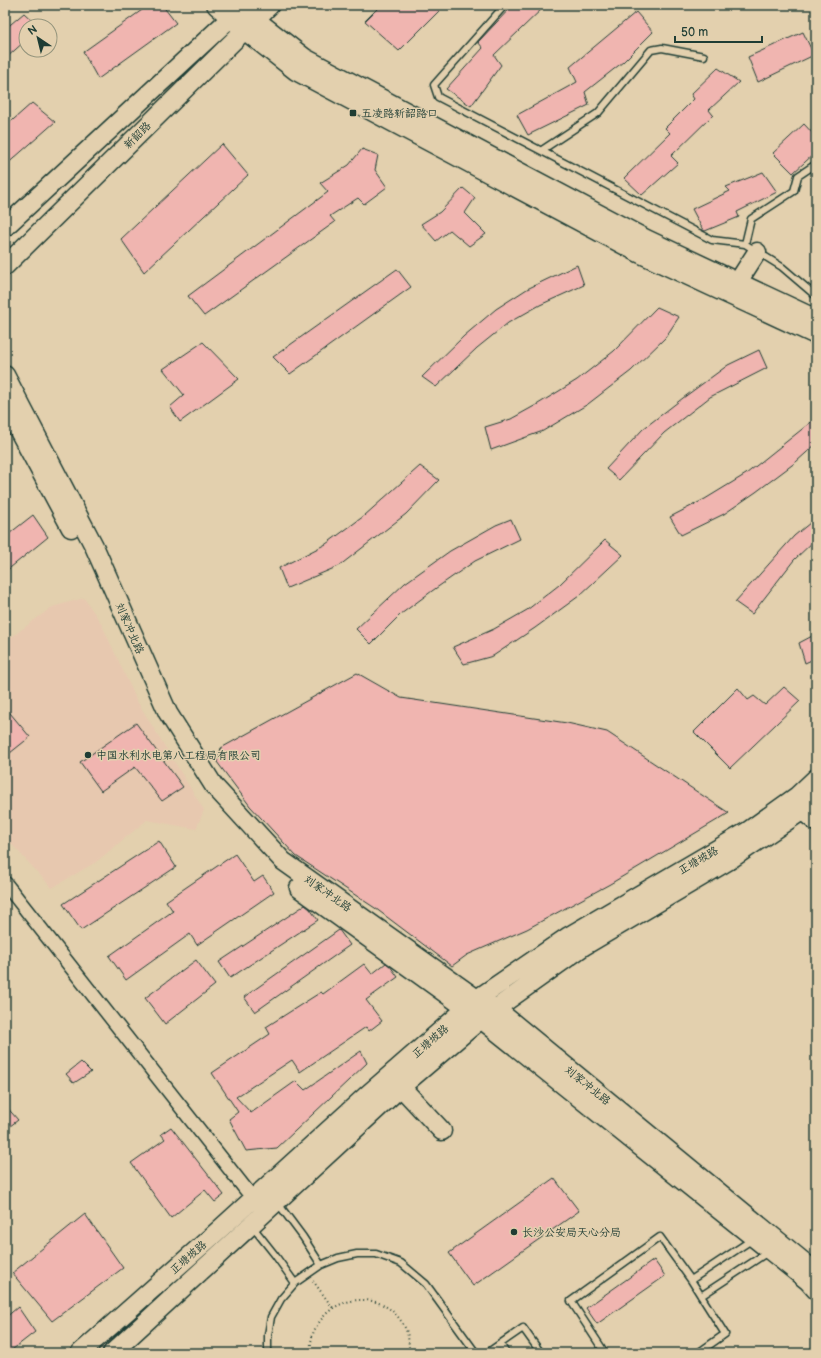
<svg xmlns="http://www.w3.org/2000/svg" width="821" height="1358" font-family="'Balsamiq Sans','LXGW WenKai TC',sans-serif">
  <rect width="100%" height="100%" fill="#e3d0ae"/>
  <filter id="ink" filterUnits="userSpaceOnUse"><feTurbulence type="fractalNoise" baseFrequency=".025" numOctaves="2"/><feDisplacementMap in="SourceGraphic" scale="8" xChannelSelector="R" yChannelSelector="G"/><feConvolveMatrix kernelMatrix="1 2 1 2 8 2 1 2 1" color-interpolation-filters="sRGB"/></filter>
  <g filter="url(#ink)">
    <path fill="#e7c8af" d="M84,598L101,623L137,701L204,810L196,829L147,820L96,862L52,888L5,837V642L52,607Z"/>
    <path fill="#f0b5b0" stroke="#1f3d34" d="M149,5H162L176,23L98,79L83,52Z
      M381,5H445L399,51L365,21Z
      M513,5H546L494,55L501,65L471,106L446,89L483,48L478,42Z
      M636,12L653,32L623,62L585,92L589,105L528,135L517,115L577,82L570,67Z
      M24,13L38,26H26V40L5,59V29Z
      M803,32L814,55L758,82L748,57Z
      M718,68L739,82L709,110L713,115L671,156L678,163L642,195L624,178L670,133L665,128L694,99L691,94Z
      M32,103L55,122L5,166V127Z
      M804,124L816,137V152L793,173L773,153Z
      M222,144L248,175L144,272L121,239Z
      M362,149L378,155L375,170L387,187L364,204L358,198L330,216L335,222L204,316L188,296L328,192L320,183L349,165Z
      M763,172L777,192L737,212L739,217L705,231L703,230L692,209L730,191L726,187Z
      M463,188L475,198L465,213L486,234L469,246L450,230L436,241L421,224L440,212Z
      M577,265L584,285L540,305L508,323L477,348L436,387L422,377L464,336L496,309L527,289Z
      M397,269L411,287L290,374L273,357Z
      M657,307L679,317L665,338L631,371L588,404L543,431L491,450L485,427L511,419L538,404L577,380L614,351Z
      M203,342L239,379L180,422L170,407L184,395L163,369Z
      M759,350L767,368L710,397L664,433L619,480L606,469L643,429L683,398L728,365Z
      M816,418V444L796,462L756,492L724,514L681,535L670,517L705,499L746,474Z
      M420,466L439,480L406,514L339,566L287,588L279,568L326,544L364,516Z
      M33,515L48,537L5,572V537Z
      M816,518V539L794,560L752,614L735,602L794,536Z
      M511,519L520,539L475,561L432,591L401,614L371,644L356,629L405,583L450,551L496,525Z
      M605,540L623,555L579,596L535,628L493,656L464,664L453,647L494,629L527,610L559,585Z
      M816,634V658L805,663L799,643Z
      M357,673L401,698L567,723L607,732L729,813L610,884L527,929L467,955L452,966L375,908L296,856L250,806L217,762L221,748Z
      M784,687L800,701L730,768L694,732L738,688L748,700L754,696L765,705Z
      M5,707L30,737L5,757Z
      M136,723L183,787L162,801L135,767L101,791L80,762Z
      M159,841L176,867L81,930L63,904Z
      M235,854L254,882L263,876L274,892L197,945L190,934L126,980L109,956L173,911L166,901Z
      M305,905L310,909L318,920L230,978L219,962Z
      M339,930L350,945L255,1012L244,997Z
      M196,960L215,985L165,1024L145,998Z
      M386,963L390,966L398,977L366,1000L382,1021L369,1031L366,1027L300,1072L292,1060L236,1097L251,1113L296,1081L305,1090L361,1051L367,1063L277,1148L246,1151L229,1119L238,1112L212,1073L270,1034L266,1027L321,992L323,994L364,964L372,974Z
      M81,1062L91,1072L74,1083L66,1074Z
      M5,1105L18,1120L5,1130Z
      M171,1127L224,1195L215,1202L205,1190L171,1218L131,1163L165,1139L161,1134Z
      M554,1178L579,1211L473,1286L449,1253Z
      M85,1214L123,1268L52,1321L12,1273Z
      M654,1260L665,1276L597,1324L586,1308Z
      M18,1307L35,1332L8,1353H5V1318Z"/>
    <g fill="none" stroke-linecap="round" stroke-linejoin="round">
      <g stroke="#1f3d34" stroke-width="9">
        <path id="lane" d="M505,5L434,85L438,97L712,240L745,244L782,267L816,296
          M542,150L598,113L651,50L662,48L704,56
          M745,244L751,219L794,191L798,176L816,164
          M277,1202L303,1237L321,1265
          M252,1226L275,1255L295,1283
          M691,1280L753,1239
          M701,1296L768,1252
          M500,1344L506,1353
          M268,1353V1335L271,1317L281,1299L295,1283L321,1265L338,1258L357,1254H376L401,1263L426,1284L476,1353
          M487,1353L523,1328L541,1353
          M605,1353L571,1301L660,1237L691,1280L725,1334L698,1353"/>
      </g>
      <g stroke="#1f3d34" stroke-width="16">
        <path id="street" d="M800,812L816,825
          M5,883L258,1205"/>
      </g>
      <g stroke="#1f3d34" stroke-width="21">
        <path id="secondary" d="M216,5L244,30L296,71L639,253L816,335
          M241,5L255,19L305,58L646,239L816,319
          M5,227L239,10
          M5,266L270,5
          M732,291L757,252
          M5,375L94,546L168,713L214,786L283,861L477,999L495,1008L816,1272
          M5,405L71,528
          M299,888L481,1019L808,1281L816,1290
          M401,1087L442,1131
          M80,1353L210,1238L366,1096L477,999L569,936L748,831L797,796L816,778
          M112,1353L401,1087L481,1019L584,946L728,861L800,812L816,797"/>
      </g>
      <path stroke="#1f3d34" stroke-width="2" stroke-dasharray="1 3" stroke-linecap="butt" d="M313,1281L333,1308
        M311,1353C310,1343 312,1332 318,1324C338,1292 386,1291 404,1326C409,1334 409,1344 409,1353"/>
      <use href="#lane" stroke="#e3d0ae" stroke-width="6"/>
      <use href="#street" stroke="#e3d0ae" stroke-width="13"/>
      <use href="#secondary" stroke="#e3d0ae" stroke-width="18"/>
    </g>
  </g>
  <g fill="#1f3d34" stroke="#e3d0ae" stroke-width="1.5">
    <rect x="349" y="109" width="8" height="8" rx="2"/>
    <circle cx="88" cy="755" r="4"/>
    <circle cx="514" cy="1232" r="4"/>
  </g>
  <g text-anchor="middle" stroke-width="3" stroke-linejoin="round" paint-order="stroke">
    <g font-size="11" fill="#1f3d34" stroke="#e3d0ae" text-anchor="start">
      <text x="361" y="117">五凌路新韶路口</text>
      <text x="96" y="759">中国水利水电第八工程局有限公司</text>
      <text x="522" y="1236">长沙公安局天心分局</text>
    </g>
    <g font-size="11" fill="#1f3d34" stroke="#e3d0ae">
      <text transform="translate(137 135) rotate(-45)" y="4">新韶路</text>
      <text transform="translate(130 628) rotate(66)" y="4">刘家冲北路</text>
      <text transform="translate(698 860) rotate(-30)" y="4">正塘坡路</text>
      <text transform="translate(328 893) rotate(35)" y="4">刘家冲北路</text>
      <text transform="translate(430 1041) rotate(-41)" y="4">正塘坡路</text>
      <text transform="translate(588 1085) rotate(39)" y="4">刘家冲北路</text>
      <text transform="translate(188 1257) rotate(-41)" y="4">正塘坡路</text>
    </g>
  </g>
  <rect width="821" height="1358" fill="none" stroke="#e3d0ae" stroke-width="20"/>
  <rect x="10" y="10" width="801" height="1338" fill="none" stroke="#1f3d34" stroke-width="1.5" filter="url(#ink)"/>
  <g transform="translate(38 38) rotate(325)"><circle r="19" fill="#e3d0ae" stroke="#95957d"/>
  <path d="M0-3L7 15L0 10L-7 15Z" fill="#1f3d34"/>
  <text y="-6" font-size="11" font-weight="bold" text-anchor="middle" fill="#1f3d34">N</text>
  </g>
  <path d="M675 36v6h87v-6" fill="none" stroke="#1f3d34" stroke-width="2"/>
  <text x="681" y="36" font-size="12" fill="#1f3d34" stroke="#e3d0ae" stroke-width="3" paint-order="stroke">50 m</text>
</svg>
